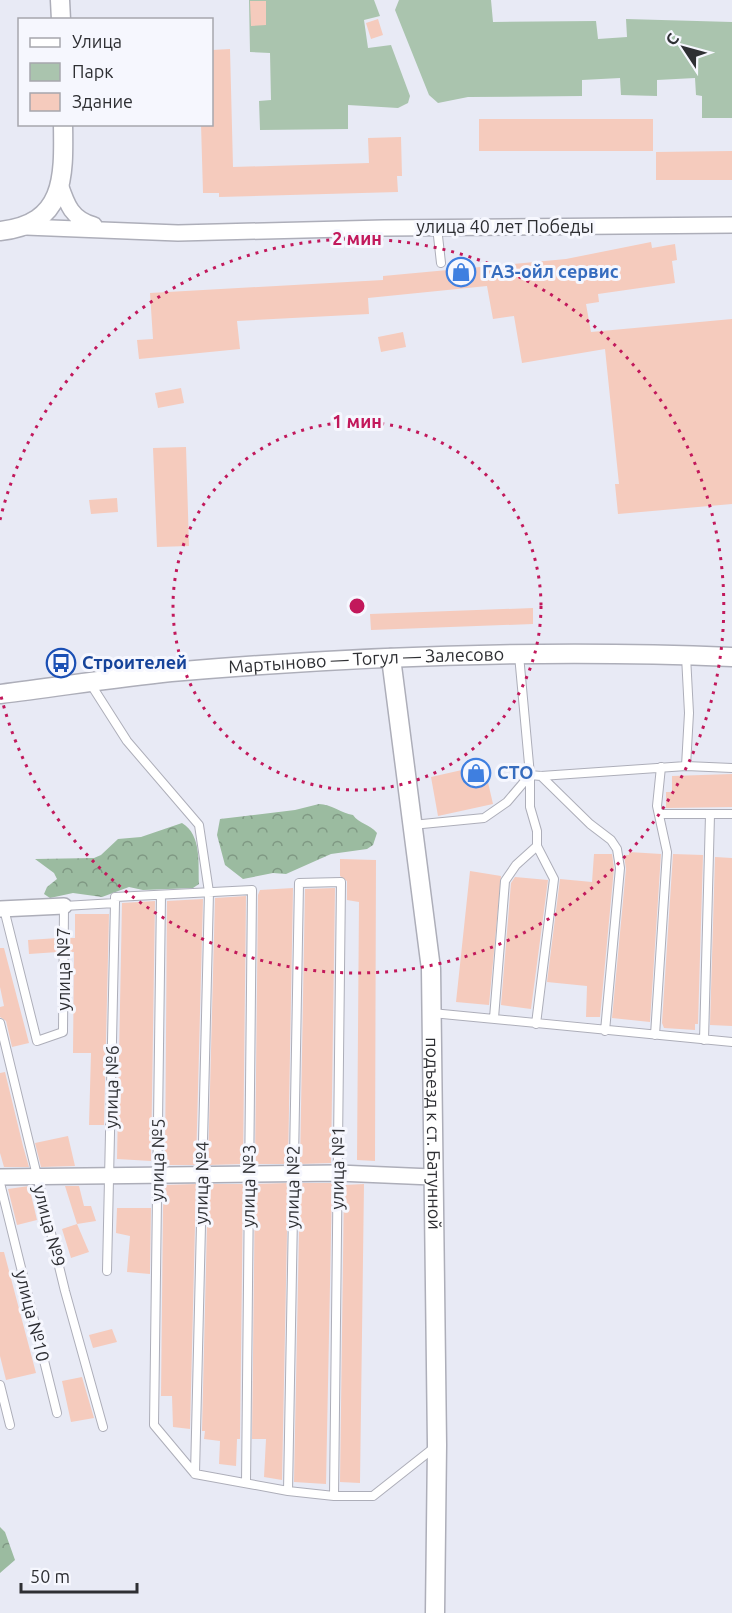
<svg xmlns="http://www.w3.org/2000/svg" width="732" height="1613" font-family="Ubuntu,sans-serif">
  <defs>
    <pattern id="forest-crowns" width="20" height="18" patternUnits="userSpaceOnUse" patternTransform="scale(1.5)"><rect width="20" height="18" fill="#9bbba0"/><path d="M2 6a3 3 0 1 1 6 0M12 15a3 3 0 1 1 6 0" fill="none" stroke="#7f9883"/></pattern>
  </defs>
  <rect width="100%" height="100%" fill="#e8eaf5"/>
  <path fill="#aac4ae" d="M249,0H374L380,16L364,20L368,48L391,45L410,96L408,103L398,108L348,105V129L260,130L259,101L271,100L270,53L250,52Z
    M399,0H491L493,22L596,21L598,39L627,37L626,19L732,22V118H702V96L696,95L695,78L657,80V96L621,95L620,78L582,80V96L468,97L438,103L429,95L395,10Z"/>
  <path fill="url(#forest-crowns)" d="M319,804C331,804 341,813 353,815C359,824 370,824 377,833L373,845L367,849L331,854L286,874L273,873L243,879L225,865L217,835L220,819L295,810Z
    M182,823C202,835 198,864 199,884L193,888L143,890L129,887L102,897L73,893L50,898L44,894L47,887L57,879L54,873L35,859L94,858L101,855L118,839L141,837Z
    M0,1527L5,1532L15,1560L0,1573Z"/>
  <path fill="#f5cbbd" d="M250,1H266V25L251,26Z
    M378,19L383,35L371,39L366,23Z
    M230,49L233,167L369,163L368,138L401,137L402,176H397L398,192L219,197V193H203L201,124H212V50Z
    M479,119H653V151H479Z
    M732,151V180H656V152Z
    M651,242L652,248L675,244L677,260L672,261L675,283L598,294L599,302L586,304L591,332L732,319V504L618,514L615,484H619L605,349L522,363L514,316L493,319L487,286L368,298L369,314L237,321L240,349L139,359L137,340L153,339L150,293L383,280V276L566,259Z
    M403,332L406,347L381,352L378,337Z
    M181,388L184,403L158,408L155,393Z
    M186,447L189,546L157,547L153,448Z
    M117,498L118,512L91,514L89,500Z
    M533,608V624L371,630L370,614Z
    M484,765L493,804L438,816L431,777Z
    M732,774V807L666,808V792H672V776Z
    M629,852L661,854L650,1022L612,1018L626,869L624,855H629Z
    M594,854H612L614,868L600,1017H586L587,986L547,982L560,879L592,882Z
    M673,854L703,855L698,1024H695V1030L664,1028L662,1023Z
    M715,857L732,858V1026L710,1025Z
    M340,859L376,860L375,1161L357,1160L359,902L347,900V881L340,876Z
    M470,871L501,876L489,1005L456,1002Z
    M515,877L548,880L531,1009L501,1005L511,883Z
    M293,888L288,1164H255L258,895L260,890Z
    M335,888L331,1163L300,1164L305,889Z
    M246,896L243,1164L208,1165L215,898Z
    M203,899L196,1165H165L167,901Z
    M155,901L151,1161L117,1159L122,903Z
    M75,914H109L104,1125H89L91,1053H73L74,952H70V938H75Z
    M58,938V952L29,954L28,940Z
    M0,948H4L29,1043L12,1047L6,1021L0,1017V1007L4,1006L0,987Z
    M5,1072L23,1146L29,1167H4L0,1153V1073Z
    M68,1136L75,1166L41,1167L35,1143Z
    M288,1183L282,1480L264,1477L266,1439H252L255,1184Z
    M300,1183H331L332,1185L326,1484L294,1482Z
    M196,1184L190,1429L173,1427L172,1396H161L163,1209L164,1185Z
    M208,1184H243L240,1439H237L236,1466L219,1464L220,1441L204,1439L205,1431H202Z
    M364,1184L360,1483L340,1482L344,1185Z
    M29,1186L37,1220L17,1225L8,1189Z
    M65,1186H79L84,1206H91L96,1221L77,1224Z
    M117,1208H151L150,1274L127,1272L130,1236L116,1233Z
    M77,1224L89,1252L71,1258L62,1229Z
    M0,1252H4L36,1373L6,1380L0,1356Z
    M112,1329L117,1342L93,1348L89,1335Z
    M82,1377L94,1418L71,1422L62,1381Z"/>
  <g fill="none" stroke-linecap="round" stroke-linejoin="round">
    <g stroke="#adaeb9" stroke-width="10">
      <path id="service" d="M437,227L441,263
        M519,655L530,775L541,776L686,766L689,713L686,656
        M90,683L127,741L199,825L209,892L195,1474
        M686,766L732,768
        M530,775V807L537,831V846L554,879L536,1024
        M541,776L590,824L611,840L617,849L620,868L605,1031
        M659,814H732
        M412,825L484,818L507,802L530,775
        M161,895L154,1425L195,1474L288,1491L334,1496H373L435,1447
        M4,909L37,1041L63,1032L64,906L115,903V897L252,890L246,1483
        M432,1013L732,1042
        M494,1018L505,881L516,865L537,846
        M0,1023L65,1291L103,1427
        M655,1035L667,852L657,806L661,767
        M704,1040L710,815
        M0,1183L57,1413
        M107,1271L115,903
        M0,1385L10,1425
        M288,1491L299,883L341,882L334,1496"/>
    </g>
    <g stroke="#adaeb9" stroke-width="18">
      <path id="minor" d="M60,184C67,205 72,219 94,225
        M26,227L178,233L384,228L732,225
        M0,909L64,906
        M0,1177L338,1173L432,1177"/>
    </g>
    <g stroke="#adaeb9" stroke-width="21">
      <g id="tertiary">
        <path d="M60,0L61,20"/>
        <path d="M0,231C65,224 64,178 63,124"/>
        <path id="s1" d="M391,658L431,969L437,1445L435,1613"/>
        <path id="s2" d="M0,694C57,687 114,678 171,672C357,656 545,649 732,657"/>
      </g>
    </g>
    <use href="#service" stroke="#fff" stroke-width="8"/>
    <use href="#minor" stroke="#fff" stroke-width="15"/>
    <use href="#tertiary" stroke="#fff" stroke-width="18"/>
  </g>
  <g fill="none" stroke="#c2185b" stroke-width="3" stroke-dasharray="3 6">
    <circle cx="357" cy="606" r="184"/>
    <path d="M0 520A367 367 0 1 1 0 692"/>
  </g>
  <defs>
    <g id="shop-ring" transform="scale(1.5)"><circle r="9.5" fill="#f6f7fe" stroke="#3f7fe0" stroke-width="1.5"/><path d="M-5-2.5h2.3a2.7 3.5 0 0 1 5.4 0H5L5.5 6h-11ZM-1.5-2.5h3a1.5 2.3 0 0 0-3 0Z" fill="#3f7fe0"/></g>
    <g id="bus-ring" transform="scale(1.5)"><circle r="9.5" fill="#f6f7fe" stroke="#1a4fb4" stroke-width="1.5"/><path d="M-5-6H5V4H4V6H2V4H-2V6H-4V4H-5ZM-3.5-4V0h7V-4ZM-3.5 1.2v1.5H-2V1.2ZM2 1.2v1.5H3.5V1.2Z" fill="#1a4fb4"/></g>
  </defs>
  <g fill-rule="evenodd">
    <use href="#shop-ring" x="461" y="272"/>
    <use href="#bus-ring" x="61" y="663"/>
    <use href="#shop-ring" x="476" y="773"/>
  </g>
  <g text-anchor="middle" stroke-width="6" stroke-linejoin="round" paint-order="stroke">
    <g font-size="18" fill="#2e2f33" stroke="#f6f7fe">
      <text x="505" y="233">улица 40 лет Победы</text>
      <text dy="6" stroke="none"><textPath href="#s2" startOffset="368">Мартыново — Тогул — Залесово</textPath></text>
      <text transform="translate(64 969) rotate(-90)" y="6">улица №7</text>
      <text transform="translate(112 1087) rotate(-89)" y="6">улица №6</text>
      <text dy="6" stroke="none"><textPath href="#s1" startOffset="478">подъезд к ст. Батунной</textPath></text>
      <text transform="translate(158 1160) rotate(-89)" y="6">улица №5</text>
      <text transform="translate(338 1168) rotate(-89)" y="6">улица №1</text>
      <text transform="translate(202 1183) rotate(-89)" y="6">улица №4</text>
      <text transform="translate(249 1186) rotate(-89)" y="6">улица №3</text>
      <text transform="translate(293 1187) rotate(-89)" y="6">улица №2</text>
      <text transform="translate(49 1226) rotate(76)" y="6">улица №9</text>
      <text transform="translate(32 1316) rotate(76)" y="6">улица №10</text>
    </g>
    <g font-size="18" font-weight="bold" fill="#366cbe" stroke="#f6f7fe" text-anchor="start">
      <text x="482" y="278">ГАЗ-ойл сервис</text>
      <text x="497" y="779">СТО</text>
    </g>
    <g font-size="18" font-weight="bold" fill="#164399" stroke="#f6f7fe" text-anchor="start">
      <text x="82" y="669">Строителей</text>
    </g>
  </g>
  <circle cx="357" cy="606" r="9" fill="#c2185b" stroke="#f6f7fe" stroke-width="3"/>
  <g font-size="18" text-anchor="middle" font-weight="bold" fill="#c2185b" stroke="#f6f7fe" stroke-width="6" stroke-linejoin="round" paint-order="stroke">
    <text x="357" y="245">2 мин</text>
    <text x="357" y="428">1 мин</text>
  </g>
  <rect x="18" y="18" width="195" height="108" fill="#f6f7fe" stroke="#a6a7ad" stroke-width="1.5"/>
  <rect x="30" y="38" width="30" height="9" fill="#ffffff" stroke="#a6a7ad" stroke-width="1.5"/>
  <text x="72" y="48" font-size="18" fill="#2e2f33">Улица</text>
  <rect x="30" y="63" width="30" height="18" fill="#aac4ae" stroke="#a6a7ad" stroke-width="1.5"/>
  <text x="72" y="78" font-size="18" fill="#2e2f33">Парк</text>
  <rect x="30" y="93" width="30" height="18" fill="#f5cbbd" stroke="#a6a7ad" stroke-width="1.5"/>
  <text x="72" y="108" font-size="18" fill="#2e2f33">Здание</text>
  <g transform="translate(684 48) rotate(306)" stroke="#f6f7fe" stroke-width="4.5" paint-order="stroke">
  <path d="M0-4.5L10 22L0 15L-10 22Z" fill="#2e2f33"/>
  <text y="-9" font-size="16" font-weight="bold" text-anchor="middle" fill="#2e2f33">С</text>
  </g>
  <path d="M21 1583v9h116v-9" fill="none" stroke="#2e2f33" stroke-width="3"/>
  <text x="30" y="1583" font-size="18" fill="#2e2f33" stroke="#f6f7fe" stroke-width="4.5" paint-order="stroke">50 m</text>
</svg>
